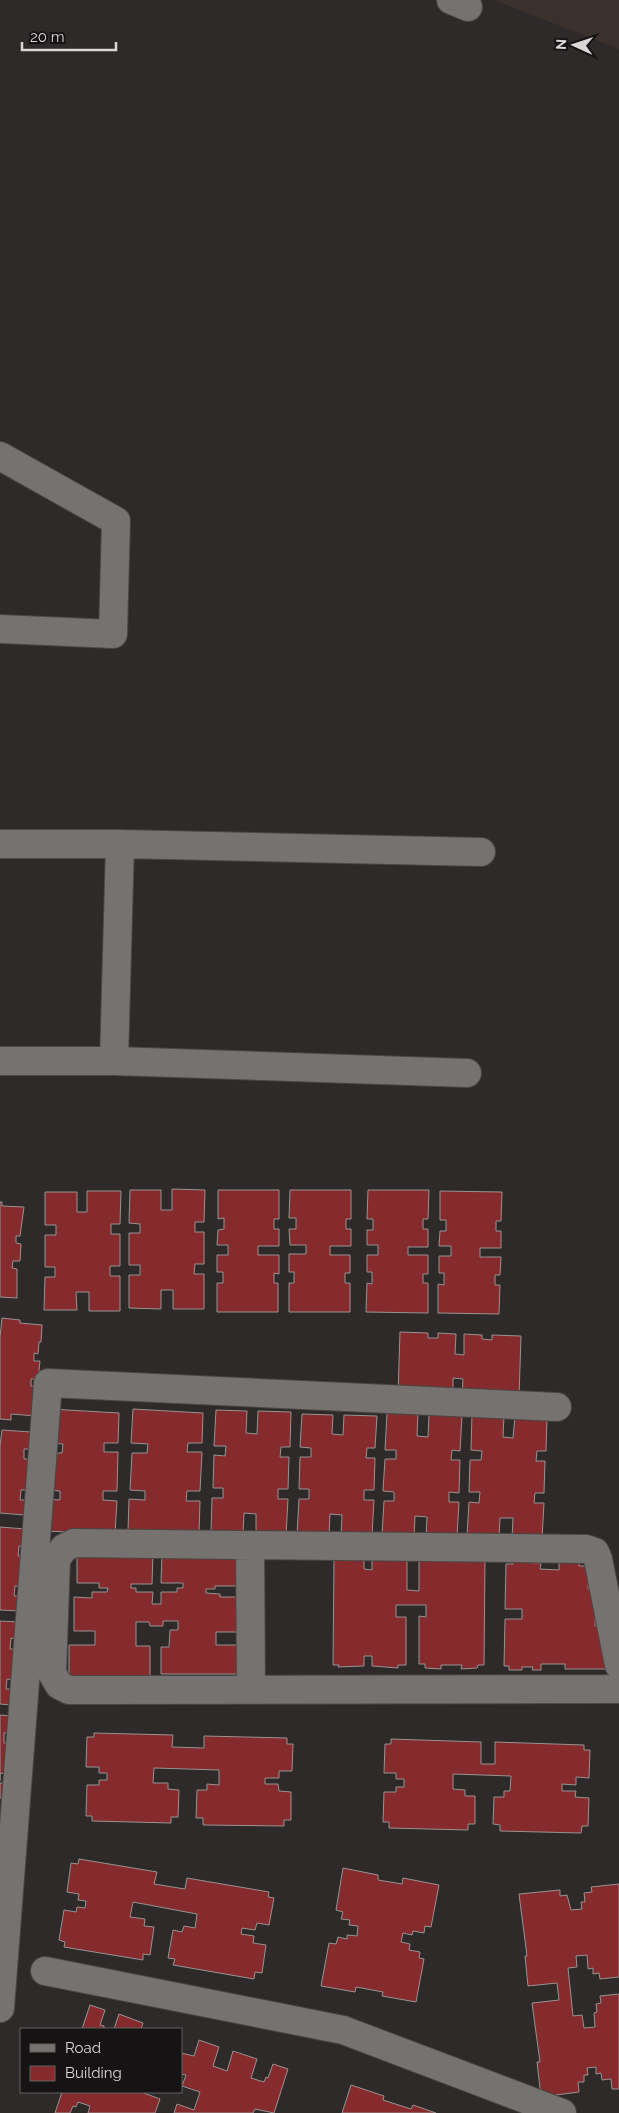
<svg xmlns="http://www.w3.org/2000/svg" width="619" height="2113" font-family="Raleway,sans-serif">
  <rect width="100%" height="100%" fill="#2d2a29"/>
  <path fill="#3a312d" d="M494,0H619V49Z"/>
  <path fill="#852b2d" stroke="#989393" d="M172,1189L205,1190L204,1222H195V1232H204V1264H195L194,1274H204V1309H173V1290H161V1309L129,1308V1275H140V1265H129V1233H140V1224L129,1223L130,1190H161V1210H172Z
    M218,1190H279V1219H274V1229H279V1246H258V1255H279V1274L274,1273V1283H278V1312H217V1283H223V1272H217V1255H228V1245H217L218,1230L224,1229V1218L218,1219Z
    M290,1190H351V1219H346V1229H351V1246H330V1255H350V1273H345V1283H350V1312H289V1283H294V1272H289V1254H306V1245H290L289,1229H296V1218H289Z
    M368,1190H429L428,1219H423V1229H428V1247H408V1255H428V1274H423V1283H428V1313L366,1312L367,1283L372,1284V1272H367V1255H378V1245H367V1230H373V1219H367Z
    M87,1191H121L120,1224H111V1234H120V1266H110V1276H120V1311H89V1292H76L77,1310H44L45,1277H55V1267H45V1235H56V1225H45V1192H77V1212H87Z
    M440,1191L502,1192L501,1221H496V1231H501V1248H480V1257H501L500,1275H495V1285H500L499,1314L438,1313V1284L444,1285V1273H439V1256H451V1246H439L440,1231H446V1220H440Z
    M0,1202H2V1206L24,1207L20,1236H16V1243L21,1244L20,1261H13L12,1268L17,1269V1298L0,1297Z
    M2,1318L20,1320V1323L42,1325L41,1342H39L38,1354L34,1353V1361H40L38,1379H31V1386H36V1416L11,1414V1420L0,1419V1337Z
    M400,1332L428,1333V1338H438V1333L456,1334L455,1354L464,1355V1334L482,1335V1339L492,1340V1335L521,1336L519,1397L462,1396L463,1379L453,1378V1396L398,1394Z
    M50,1409L119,1413L118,1443H104V1452H118L117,1491H103V1500L117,1501L115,1534L44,1531L45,1499L60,1500V1491L47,1490L49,1453H62L63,1444L48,1443Z
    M133,1409L203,1413L202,1443H188L187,1452H202L200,1491H187L186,1501H200L199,1534L128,1531L129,1499L145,1500V1491L130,1490L132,1453H147L148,1444L131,1443Z
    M216,1410L247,1411L246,1433L257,1434L258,1411L291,1412L290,1447H281L280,1457H289L288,1489H278V1499H288L286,1536L256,1534V1514L244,1513L243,1534L211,1533L212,1498H223V1488H213L214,1455L225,1456L226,1446H214Z
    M387,1413L418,1414L417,1436L428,1437L429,1415L462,1416L460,1451L452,1450L451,1460H460L459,1493L449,1492V1502H459L457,1537L426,1536L427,1517L415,1516L414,1537L382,1535L384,1501H394V1492L383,1491L385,1459H396V1450H385Z
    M302,1414L333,1415L332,1434L343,1435L344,1415L377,1416L375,1448H367L366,1458H375L374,1490H364V1500H374L372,1536L341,1535L342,1515L330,1514L329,1535L297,1534L299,1499H309V1489H299L300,1457H311V1448L300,1447Z
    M472,1414L504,1415L503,1437L513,1438L515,1416L547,1417L546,1451H537L536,1461H545L544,1493H535L534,1503H544L542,1539L512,1538L513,1518H500L499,1538L467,1536L469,1502L479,1503L480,1492H469L470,1460H481L482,1451L471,1450Z
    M2,1430L31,1432L30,1449H24V1459H29L27,1490H21L20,1500H26L25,1515L0,1513V1446Z
    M0,1527L26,1529L24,1546H19L18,1556H24L22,1587L15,1586L14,1596H21L20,1611L0,1610Z
    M77,1552L153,1553L152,1584H131V1588H136V1592H153L152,1604H161V1592H177V1588H183V1583H161L162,1553H239V1586H215V1589H206V1593L220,1594V1597H239V1632H216V1645H238L239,1674H161V1647H169L170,1630H178V1621H163V1626H150L149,1622H136V1646H150V1679L69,1678V1645H95V1631H74V1597L92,1598V1592H107L108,1588H99V1583H77Z
    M334,1558L364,1559V1569L372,1570V1559H407V1590L419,1591V1559H485L484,1665H478L477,1668L461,1669L462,1665H441V1669L425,1668V1664H419V1616L426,1617V1605H396V1617H406V1665H398V1668L372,1666V1656H364V1666L338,1667L339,1665H333Z
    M513,1562L541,1563L540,1569L559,1570V1562H579V1566H587L589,1572L588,1589H596L595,1626H603L606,1669H565V1664H541V1670H532L533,1667H522V1670H509V1666H504L505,1619H522V1609H505L506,1564H513Z
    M0,1621L18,1622L16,1639L11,1638L10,1649H16L14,1680L7,1679L6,1689H13L11,1705L0,1704Z
    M0,1715L11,1716L10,1733H4V1743H9L7,1774L0,1773V1781Z
    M94,1733L173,1735L172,1747L204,1748V1736L287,1738V1744H293L292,1771H279V1778H265V1784H278L279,1791L291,1792V1820H284V1826L203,1825V1818H196L197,1790H207V1784L219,1785V1770L154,1768L153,1783H168V1789L179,1790L178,1817H171V1823L92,1821V1816H86L87,1785H99V1780H107V1773H99V1767H86L87,1737H94Z
    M391,1739L481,1742V1764H495V1742L584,1745V1750H590L589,1778L576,1777V1785L562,1784V1791H576L575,1797L589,1798L588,1826H582L581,1833L500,1831V1825L493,1824L494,1797H504V1791H510L511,1776L453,1774V1789L465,1790V1796H475V1824H468V1830L389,1828V1822H383L384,1792H396V1787H404V1779H396V1773H384L385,1744H391Z
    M0,1783H6L5,1799L0,1798Z
    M79,1859L157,1872L154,1884L185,1889L187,1878L269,1892L268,1897L274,1898L269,1925L257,1923L255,1930L242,1928L241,1934L254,1936L253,1943L266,1945L262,1973L255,1972L254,1979L173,1965L175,1959L168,1958L173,1930L182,1932L184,1926L195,1928L197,1914L133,1902L130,1917L145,1919L144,1926L154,1927L150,1955L143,1954V1960L64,1947L65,1942L59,1940L64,1910L76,1912L77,1907L85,1908L86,1901L78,1900L79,1894L67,1892L71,1863L78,1864Z
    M343,1868L378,1875V1880L402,1884L403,1878L439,1885L431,1927L425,1926L424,1933L413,1931L412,1935L403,1933L401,1942L410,1944L409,1950L420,1952L419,1958L424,1959L416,2002L382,1996L383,1992L356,1987L355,1992L321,1986L329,1943L336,1944L338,1937L347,1939V1935L357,1936L358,1926L349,1925L350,1920L341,1919L343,1912L336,1910Z
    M619,1884V1977L600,1979L599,1973L593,1974V1968L588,1969L587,1955L576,1956L577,1967L568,1968L573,2016L582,2015L584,2028L595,2027L594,2013L597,2012L596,2004L601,2003L600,1996L619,1994V2089H612L611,2079L602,2080L601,2073L596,2074V2067L587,2068L588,2075H584V2082H578L579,2092L541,2097L537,2062H540L532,2003L559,2000L557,1983L528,1986L525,1956H527L519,1894L560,1890V1896L567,1895L571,1910L582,1909L581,1902H585L584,1893L592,1892L591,1887Z
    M90,2005L105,2010L100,2025L104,2026V2029H82Z
    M119,2014L143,2023L141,2029H114Z
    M199,2040L219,2047L213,2066L227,2071L233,2051L257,2059L251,2078L264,2082L266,2077L268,2078L273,2064L288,2069L274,2113L255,2109L253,2113H174L177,2104L194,2110L200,2092L182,2086L186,2075L181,2074V2053L194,2056Z
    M351,2085L384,2096L383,2100L411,2109L413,2105L436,2113H342Z
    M62,2092H141L160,2099L155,2113H88L90,2106L78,2102L76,2107L73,2106L70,2113H55Z"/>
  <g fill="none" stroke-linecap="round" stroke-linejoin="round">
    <g stroke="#494645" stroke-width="30">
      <path id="minor" d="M451,0L468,7
        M0,456L116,521L113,634L0,629
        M0,844H120L114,1061H0
        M120,844L481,852
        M114,1061L467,1073
        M250,1545L251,1690
        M619,1665L598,1559L595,1552L586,1549L74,1543L64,1548L56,1559L52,1673L59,1685L69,1690L619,1689
        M45,1971L343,2030L562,2113
        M0,2008L48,1383L557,1407"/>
    </g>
    <use href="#minor" stroke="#757270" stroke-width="28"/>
  </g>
  <rect x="20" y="2028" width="162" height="65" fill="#151313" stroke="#646261"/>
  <rect x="30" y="2044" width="25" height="8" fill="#757270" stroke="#646261"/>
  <text x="65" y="2053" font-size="15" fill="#dad8d7">Road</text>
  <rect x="30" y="2066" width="25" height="15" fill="#852b2d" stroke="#646261"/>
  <text x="65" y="2078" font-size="15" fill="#dad8d7">Building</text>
  <g transform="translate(574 45) rotate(273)" stroke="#151313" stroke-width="4" paint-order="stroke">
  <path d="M0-4L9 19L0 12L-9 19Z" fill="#dad8d7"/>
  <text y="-8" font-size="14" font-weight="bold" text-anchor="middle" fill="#dad8d7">N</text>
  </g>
  <path d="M22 42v8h94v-8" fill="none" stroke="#dad8d7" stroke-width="2.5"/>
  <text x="30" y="42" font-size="15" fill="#dad8d7" stroke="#151313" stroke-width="4" paint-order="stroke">20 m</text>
</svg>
